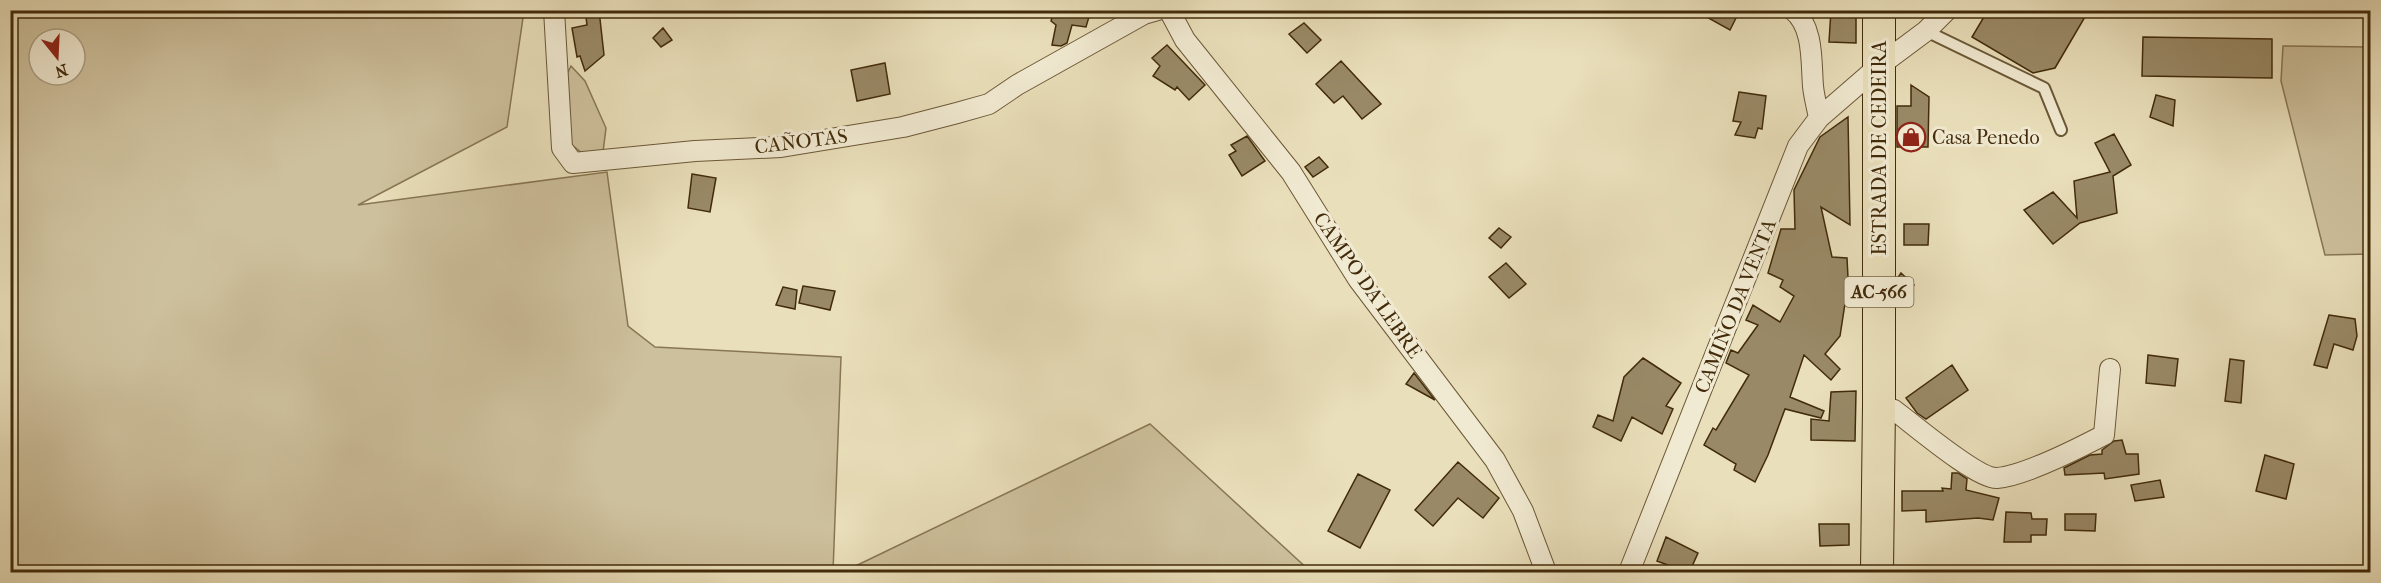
<svg xmlns="http://www.w3.org/2000/svg" width="2381" height="583" font-family="'IM FELL French Canon',serif">
  <rect width="100%" height="100%" fill="#e9dfba"/>
  <filter id="stains"><feTurbulence type="fractalNoise" baseFrequency=".00333" numOctaves="4"/><feColorMatrix values="0 0 0 0 .2 0 0 0 0 .09 0 0 0 0 .02 0 0 0 .5 -.17"/></filter>
  <radialGradient id="worn" r=".72"><stop offset=".6" stop-color="#630" stop-opacity="0"/><stop offset="1" stop-color="#630" stop-opacity=".3"/></radialGradient>
  <path fill="#cdc09c" stroke="#887653" stroke-width="1.5" fill-rule="evenodd" d="M10,11H524L507,127L358,205L607,172L628,326L655,347L841,357L833,572H11ZM39,39H75V75H39Z
    M2283,46L2370,47V254L2325,255L2281,81Z
    M571,66L585,81L606,128L603,152L582,153L567,141L563,82Z
    M1150,424L1311,572H843Z"/>
  <path fill="#998966" stroke="#422b0a" stroke-width="1.5" d="M585,10H599L604,55L585,71L580,56L577,57L572,28L587,25Z
    M1054,10H1091L1086,27L1072,25L1067,43L1061,46L1052,45L1056,25L1051,21Z
    M1694,10H1740L1730,30Z
    M1831,10H1856V43L1829,42Z
    M1988,10H2089L2055,68L2033,73L1972,37Z
    M1304,23L1321,40L1307,53L1289,34Z
    M663,28L672,40L661,47L653,38Z
    M2143,37L2272,39V78L2142,76Z
    M1167,45L1205,85L1189,100L1177,87L1175,90L1153,76L1160,66L1152,58Z
    M1341,61L1381,104L1362,119L1343,96L1334,103L1316,84Z
    M885,63L890,94L857,101L851,70Z
    M1911,85L1929,97L1928,147H1897V106H1911Z
    M1739,92L1766,96L1762,129L1758,128L1755,138L1735,135L1741,122L1733,121Z
    M2156,95L2175,100L2173,126L2150,117Z
    M1848,117L1850,225L1821,207L1832,257L1847,258L1849,297H1846L1840,336L1825,354L1840,369L1831,380L1804,355L1790,397L1824,411L1821,418L1785,409L1768,455L1755,482L1734,470L1736,464L1704,445L1713,428L1716,430L1749,375L1726,363L1731,350L1738,353L1758,325L1746,320L1753,305L1780,322L1794,296L1780,287L1783,280L1768,273L1781,229H1795L1794,190L1820,137Z
    M2114,134L2131,165L2113,176L2117,213L2080,223L2053,244L2024,210L2053,192L2077,218L2074,181L2110,172L2095,143Z
    M1247,136L1265,161L1242,176L1229,155L1236,151L1231,145Z
    M1319,157L1328,167L1313,177L1305,167Z
    M692,174L716,178L710,212L688,208Z
    M1904,224H1929L1928,245H1904Z
    M1499,228L1511,237L1501,248L1489,238Z
    M1506,263L1526,284L1509,298L1489,277Z
    M1901,273L1914,285L1905,296L1897,290V279Z
    M803,286L835,291L830,310L799,303Z
    M783,287L797,290L795,309L776,305Z
    M2329,315L2355,319L2357,336L2353,350L2334,344L2327,368L2314,365Z
    M2148,355L2178,359L2175,386L2146,383Z
    M1643,358L1681,383L1666,406L1673,409L1662,434L1632,417L1621,441L1593,427L1598,415L1613,421L1624,377Z
    M2230,359L2244,361L2241,403L2225,401Z
    M1952,365L1968,390L1926,419L1917,413L1906,398Z
    M1414,373L1435,400L1406,384Z
    M1856,391L1855,441L1811,440V419L1829,421L1831,392Z
    M2122,440L2126,454H2138L2139,474L2105,479L2104,473L2065,475L2064,468L2090,455L2102,454V450L2114,441Z
    M2265,455L2294,464L2286,499L2256,491Z
    M1458,462L1499,498L1483,518L1458,498L1433,526L1415,510Z
    M1952,473H1958L1967,479L1966,490L1999,498L1993,520L1978,518L1926,522V510L1902,511V491H1943L1942,488L1951,489Z
    M1358,474L1390,490L1360,548L1328,531Z
    M2160,480L2164,497L2135,501L2131,485Z
    M2006,512L2031,513L2032,519H2047L2046,535H2031V542H2004Z
    M2065,514H2096L2095,531L2065,530Z
    M1819,524H1849V545L1820,546Z
    M1666,537L1698,553L1689,573L1657,561Z"/>
  <g fill="none" stroke-linecap="round" stroke-linejoin="round">
    <g stroke="#6c5836" stroke-width="14">
      <path id="lane" d="M1926,31L2044,88L2061,130"/>
    </g>
    <g stroke="#6c5836" stroke-width="22">
      <path id="street" d="M554,10L562,148L573,163L695,151L781,147L903,127L957,113L989,104L1017,85L1144,14L1158,10
        M1169,10L1185,40L1291,172L1358,279L1495,460L1523,511L1546,572
        M1793,10C1814,27 1811,62 1813,86C1814,97 1817,107 1819,118
        M1879,405L1894,410C1913,424 1977,479 1997,478C2024,476 2079,448 2104,435L2110,369
        M1629,572L1798,146L1819,118L1879,66L1926,31L1947,10"/>
    </g>
    <g stroke="#422b0a" stroke-width="34">
      <path id="primary" d="M1877,572L1879,405V10"/>
    </g>
    <use href="#lane" stroke="#f1ead2" stroke-width="10"/>
    <use href="#street" stroke="#f1ead2" stroke-width="20"/>
    <use href="#primary" stroke="#e9dfba" stroke-width="32"/>
  </g>
  <defs>
    <g id="shop-ring" transform="scale(1.5)"><circle r="9.5" fill="#f1ead2" stroke="#8f2418" stroke-width="1.5"/><path d="M-5-2.5h2.3a2.7 3.5 0 0 1 5.4 0H5L5.5 6h-11ZM-1.5-2.5h3a1.5 2.3 0 0 0-3 0Z" fill="#8f2418"/></g>
  </defs>
  <g fill-rule="evenodd">
    <use href="#shop-ring" x="1911" y="137"/>
  </g>
  <g text-anchor="middle" stroke-width="6" stroke-linejoin="round" paint-order="stroke">
    <rect fill="#f1ead2" stroke="#766446" stroke-width="1.5" x="1844.5" y="277" width="69" height="30" rx="4.5"/>
    <g font-size="18" font-weight="bold" fill="#422b0a">
      <text x="1879" y="298">AC-566</text>
    </g>
    <g font-size="20" fill="#422b0a" stroke="#f1ead2" text-anchor="start">
      <text x="1932" y="144">Casa Penedo</text>
    </g>
    <g font-size="20" fill="#422b0a" stroke="#f1ead2">
      <text transform="translate(801 141) rotate(-7)" y="7">CAÑOTAS</text>
      <text transform="translate(1879 148) rotate(-90)" y="7">ESTRADA DE CEDEIRA</text>
      <text transform="translate(1368 285) rotate(55)" y="7">CAMPO DA LEBRE</text>
      <text transform="translate(1735 306) rotate(-68)" y="7">CAMIÑO DA VENTA</text>
    </g>
  </g>
  <rect width="2381" height="583" fill="none" stroke="#e9dfba" stroke-width="36"/>
  <rect x="12" y="12" width="2357" height="559" fill="none" stroke="#422b0a" stroke-width="3"/>
  <rect x="18" y="18" width="2345" height="547" fill="none" stroke="#422b0a" stroke-width="1.5"/>
  <g transform="translate(57 57) rotate(162)"><circle r="28" fill="#f1ead2" stroke="#ab9e82" stroke-width="1.5"/>
  <path d="M0-4.5L10 22L0 15L-10 22Z" fill="#8f2418"/>
  <text y="-9" font-size="16" font-weight="bold" text-anchor="middle" fill="#422b0a">N</text>
  </g>
  <rect width="100%" height="100%" filter="url(#stains)"/>
  <rect width="100%" height="100%" fill="url(#worn)"/>
</svg>
